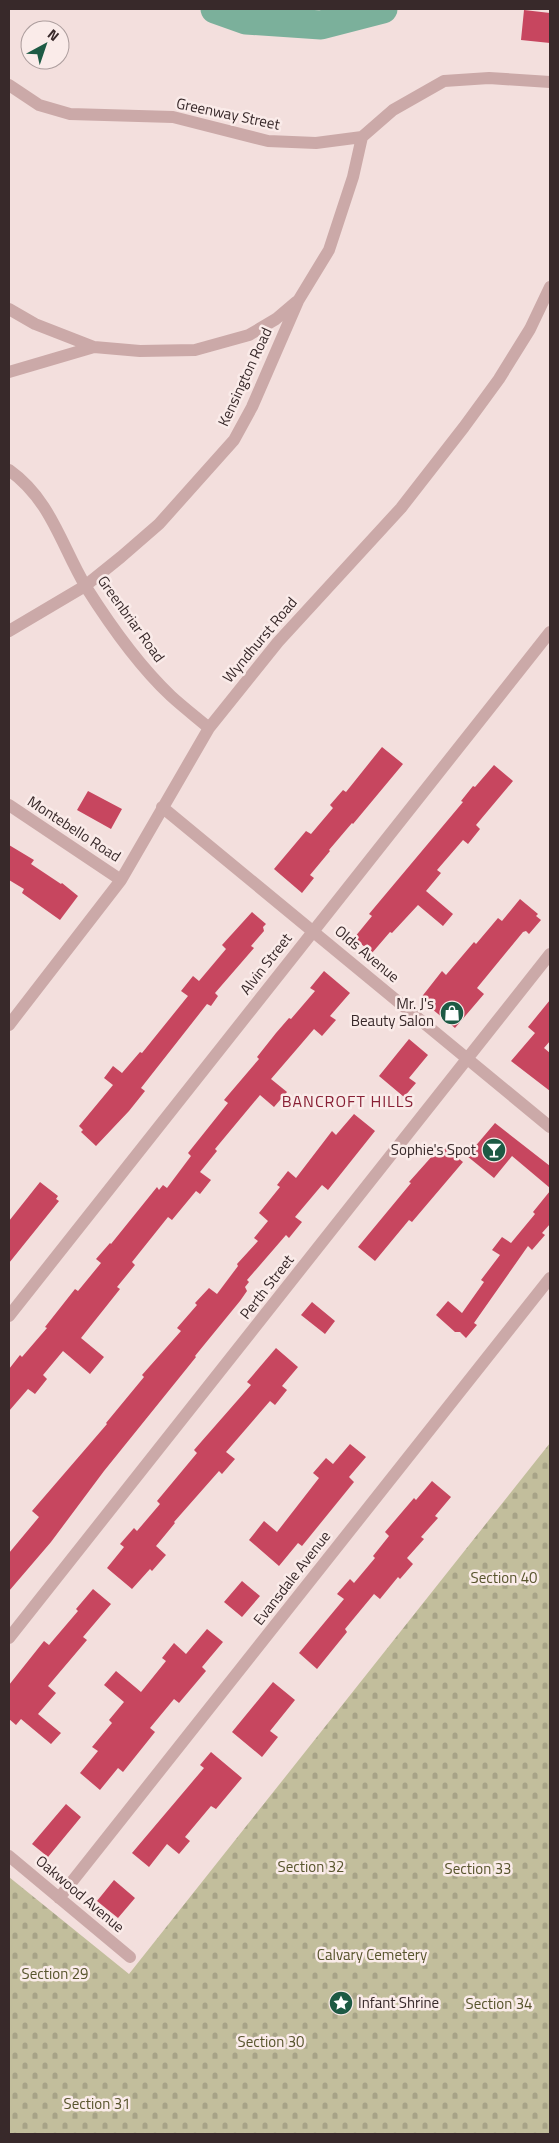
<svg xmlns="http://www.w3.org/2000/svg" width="559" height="2143" font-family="'Titillium Web',sans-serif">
  <defs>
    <pattern id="cemetery-stones" width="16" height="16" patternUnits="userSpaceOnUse" patternTransform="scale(1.25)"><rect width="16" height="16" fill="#c2be9c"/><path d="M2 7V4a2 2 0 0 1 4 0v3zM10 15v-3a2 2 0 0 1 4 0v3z" fill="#a7a387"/></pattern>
  </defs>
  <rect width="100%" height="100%" fill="#f3dfdd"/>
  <path fill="url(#cemetery-stones)" d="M550,1443V2134H9V1877L129,1974Z"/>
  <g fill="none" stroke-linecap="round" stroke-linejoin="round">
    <path stroke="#7bb09b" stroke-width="29" d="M215,9L246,20L321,25L383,9"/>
  </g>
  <path fill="#c7465f" d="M524,10L550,13V43L521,40Z
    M382,747L403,764L353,824L352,823L329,850L330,851L310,875L314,878L302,893L274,869L306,831L311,834L333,808L330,805L343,790L346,792Z
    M494,765L513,781L476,825L480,829L468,844L463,840L437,870L441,873L426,891L453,914L443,926L418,905L392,933L390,932L372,953L354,938L372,916L369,914L463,802L461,801L473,786L475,787Z
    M88,791L122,809L111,829L77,810Z
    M9,845L34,860L31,864L61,884L62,883L78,896L60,920L22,893L24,889L9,880Z
    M520,899L538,914L536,916L541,920L529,934L526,931L523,932L477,988L484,994L455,1028L420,999L442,971L446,975L474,942L476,944L498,918L502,921Z
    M252,912L266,924L263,927L264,931L251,946L254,948L215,993L218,996L211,1006L207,1004L141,1088L145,1091L129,1111L96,1146L81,1132L83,1130L79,1126L113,1085L104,1078L113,1066L122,1073L140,1052L142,1053L188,996L181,991L193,976L199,981L226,949L222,945Z
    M324,971L350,993L330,1016L336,1020L322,1036L314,1029L296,1050L271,1079L287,1092L274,1107L260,1095L215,1149L217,1151L200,1172L211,1180L200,1194L196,1191L172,1220L168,1217L132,1262L135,1265L117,1287L120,1289L81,1338L104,1357L90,1374L63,1351L43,1375L47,1379L35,1394L28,1389L9,1411V1369L20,1355L22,1357L47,1328L45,1327L75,1289L78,1291L101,1263L96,1259L110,1243L111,1244L157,1187L159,1190L163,1185L167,1188L191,1156L188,1153L228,1103L224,1100L259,1059L257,1057L276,1033L289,1018L291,1019L315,991L310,988Z
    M550,1000V1041L544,1048L550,1053V1091L511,1061L535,1033L528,1027Z
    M409,1039L428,1055L409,1078L416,1083L404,1097L379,1076Z
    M354,1114L375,1131L328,1190L322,1185L295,1217L302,1222L289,1238L286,1235L247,1280L249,1282L245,1287L247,1291L240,1301L195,1356L196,1357L104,1471L51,1542L9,1591V1553L39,1517L32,1511L107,1424L106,1423L144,1377L142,1375L181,1331L177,1328L197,1305L195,1303L209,1288L217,1294L238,1266L237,1264L258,1241L254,1238L268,1221L259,1213L280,1187L277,1185L288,1171L296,1178L332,1131L336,1135Z
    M495,1123L550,1166V1188L512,1156L494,1178L467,1156Z
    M442,1145L463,1162L412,1222L409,1220L375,1261L358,1247L411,1183L409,1182Z
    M40,1182L58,1196L56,1199L59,1201L9,1263V1221Z
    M550,1191V1224L542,1233L545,1235L532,1250L528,1246L474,1323L477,1325L466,1338L460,1332H455L436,1315L448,1301L462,1313L484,1282L481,1280L500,1255L492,1250L502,1237L511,1243L535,1214L533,1212Z
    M312,1302L335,1321L325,1334L301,1315Z
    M276,1348L298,1367L282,1386L287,1390L275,1405L270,1401L226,1452L235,1459L222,1474L219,1471L174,1522L175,1523L156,1546L166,1555L152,1571L150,1569L132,1589L107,1568L124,1547L120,1544L134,1528L137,1531L160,1504L157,1501L197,1453L194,1450L251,1385L247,1382Z
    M350,1444L366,1457L349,1477L354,1482L302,1546L298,1543L279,1566L249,1540L264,1521L277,1532L319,1478L313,1473L326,1458L333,1464Z
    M432,1481L451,1497L435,1516L438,1518L421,1537L424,1539L407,1558L413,1564L400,1579L398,1577L380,1599L374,1594L345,1629L347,1632L317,1669L299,1653L344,1599L337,1594L350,1579L354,1583L375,1558L373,1556L389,1536L385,1532L414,1498L416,1500Z
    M242,1581L260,1596L242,1617L224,1602Z
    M93,1589L111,1604L83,1637L87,1640L48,1686L56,1693L38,1714L61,1733L51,1744L21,1719L16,1725L9,1719V1685L44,1641L49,1645L78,1611L76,1609Z
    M207,1629L223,1642L202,1667L206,1671L179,1703L174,1699L150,1728L155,1732L123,1772L118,1768L100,1790L80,1773L98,1751L92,1747L112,1723L109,1720L124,1702L104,1685L116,1671L141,1692L166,1661L162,1658L174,1643L186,1654Z
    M273,1682L295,1700L270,1731L278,1737L262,1757L232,1732Z
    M211,1752L242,1778L216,1809L211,1806L185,1837L190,1841L179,1854L167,1844L149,1867L132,1853L204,1768L200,1765Z
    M66,1804L81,1817L48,1857L32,1844Z
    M114,1880L135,1898L118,1918L97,1901Z"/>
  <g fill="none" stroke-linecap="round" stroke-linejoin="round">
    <path stroke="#cba9a8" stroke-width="12" d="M9,85L39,105L70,114L173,117L268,141L316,143L362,137L393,110L444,81L489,78L550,82
      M9,309L35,324L94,347L140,351L195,350L249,335L276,319L296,302
      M9,372L94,347
      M9,470C51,500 61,545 86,587C110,625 138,665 171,696C183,707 196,717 209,728
      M9,631L85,586L121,557L159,524L234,440L252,407L298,301L329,250L353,177L362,137
      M9,805L121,880
      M162,807L550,1127
      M9,1025L121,880L209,728L278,642L401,508L464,427L499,379L530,329L550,287
      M9,1316L550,632
      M9,1638L550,954
      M9,1856L130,1957
      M59,1898L550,1278"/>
  </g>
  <defs>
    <g id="shop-disc" transform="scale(1.25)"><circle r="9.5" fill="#1d5a44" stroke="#faebe9"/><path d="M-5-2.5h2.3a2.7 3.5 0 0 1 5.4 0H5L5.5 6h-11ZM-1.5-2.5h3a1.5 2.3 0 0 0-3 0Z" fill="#fff"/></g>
    <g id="bar-disc" transform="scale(1.25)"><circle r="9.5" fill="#1d5a44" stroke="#faebe9"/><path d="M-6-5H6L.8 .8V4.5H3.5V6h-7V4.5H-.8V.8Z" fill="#fff"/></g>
    <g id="sight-disc" transform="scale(1.25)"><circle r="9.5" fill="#1d5a44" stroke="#faebe9"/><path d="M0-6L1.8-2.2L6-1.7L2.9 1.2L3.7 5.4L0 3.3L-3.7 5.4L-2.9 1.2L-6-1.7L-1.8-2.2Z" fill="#fff"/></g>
  </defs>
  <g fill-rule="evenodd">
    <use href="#shop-disc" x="452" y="1013"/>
    <use href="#bar-disc" x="494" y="1150"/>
    <use href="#sight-disc" x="341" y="2003"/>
  </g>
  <g text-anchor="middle" stroke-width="5" stroke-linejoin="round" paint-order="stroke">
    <g font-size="15" fill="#38292a" stroke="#faebe9">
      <text transform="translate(228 114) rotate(12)" y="5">Greenway Street</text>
      <text transform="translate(245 377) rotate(-65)" y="5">Kensington Road</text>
      <text transform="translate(131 619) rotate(54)" y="5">Greenbriar Road</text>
      <text transform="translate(260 640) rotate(-50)" y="5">Wyndhurst Road</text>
      <text transform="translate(74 829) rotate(33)" y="5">Montebello Road</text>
      <text transform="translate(367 954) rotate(40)" y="5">Olds Avenue</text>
      <text transform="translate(266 964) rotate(-52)" y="5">Alvin Street</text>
      <text transform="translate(267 1287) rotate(-52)" y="5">Perth Street</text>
      <text transform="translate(292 1578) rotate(-52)" y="5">Evansdale Avenue</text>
      <text transform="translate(80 1894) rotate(40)" y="5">Oakwood Avenue</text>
    </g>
    <g font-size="15" fill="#38292a" stroke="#faebe9" text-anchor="end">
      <text x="434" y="1009">Mr. J's<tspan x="434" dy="17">Beauty Salon</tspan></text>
      <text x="476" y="1155">Sophie's Spot</text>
      <text x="358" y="2008" text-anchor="start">Infant Shrine</text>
    </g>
    <g font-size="15" fill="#57542c" stroke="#faebe9">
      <text x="504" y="1583">Section 40</text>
      <text x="311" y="1872">Section 32</text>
      <text x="478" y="1874">Section 33</text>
      <text x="372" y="1960">Calvary Cemetery</text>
      <text x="55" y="1979">Section 29</text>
      <text x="499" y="2009">Section 34</text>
      <text x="271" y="2047">Section 30</text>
      <text x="97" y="2109">Section 31</text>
    </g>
    <g font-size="16" letter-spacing="1" fill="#882035" stroke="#faebe9">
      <text x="348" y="1107">BANCROFT HILLS</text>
    </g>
  </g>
  <rect width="559" height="2143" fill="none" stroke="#38292a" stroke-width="20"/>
  <g transform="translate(45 45) rotate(40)"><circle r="24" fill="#faebe9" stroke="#ac9d9d"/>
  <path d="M0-4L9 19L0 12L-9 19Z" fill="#1d5a44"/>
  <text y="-8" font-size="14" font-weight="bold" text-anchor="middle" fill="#38292a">N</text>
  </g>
</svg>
